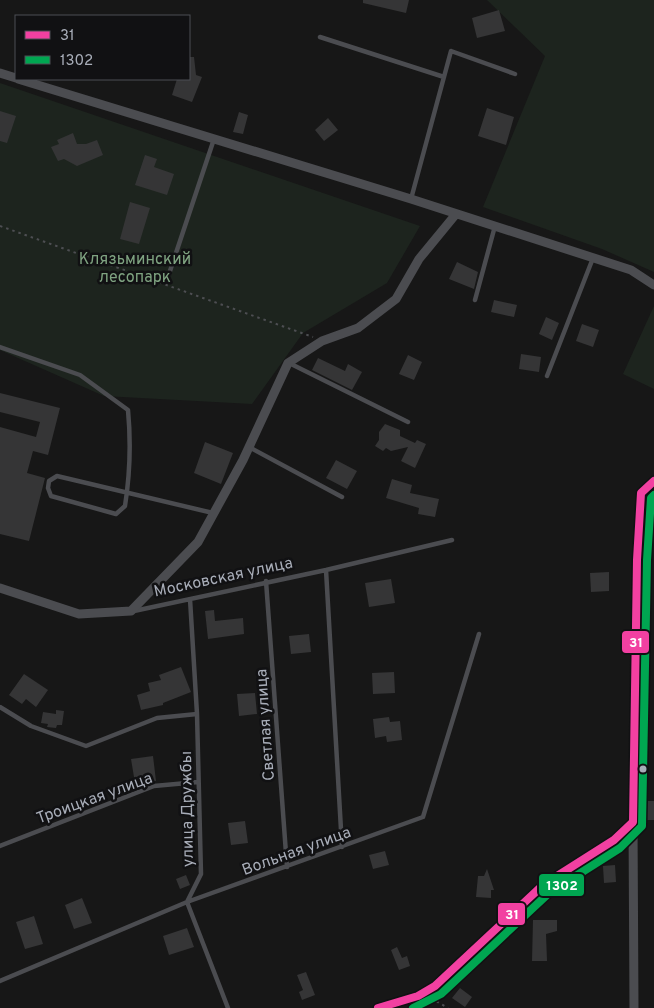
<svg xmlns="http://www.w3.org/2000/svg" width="654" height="1008" font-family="Overpass,sans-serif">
  <rect width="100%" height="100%" fill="#171717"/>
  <path fill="#1d241e" d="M487,0H654V272L602,249L483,207L545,56Z
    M0,83L420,226L387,283L303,333L252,404L104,396L0,350Z
    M654,306V389L623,374Z"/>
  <path fill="#353536" d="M363,0H409L406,13L363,3Z
    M499,10L505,31L477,38L472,18Z
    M189,57H194L196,75L202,77L192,102L172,95L177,79H189Z
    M487,108L514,117L506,145L478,136Z
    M0,111L16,116L7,143L0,141Z
    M239,112L248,115L243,134L233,132Z
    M328,118L338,130L324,141L315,130Z
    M73,133L77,144H86L97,140L103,155L77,166L64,159L58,161L51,147L59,144L57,140Z
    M145,155L157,159L154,167L174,174L167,195L135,185Z
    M130,202L150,208L139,244L120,239Z
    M457,262L478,272L474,289L449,279Z
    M494,300L517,305L514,317L491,312Z
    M546,317L559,323L552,340L539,334Z
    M582,324L599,330L593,347L576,341Z
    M521,354L541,357L539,372L519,369Z
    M408,355L422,362L414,380L399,374Z
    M318,358L345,371L348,364L362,372L352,390L312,370Z
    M0,393L60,408L48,455L33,451L27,473L45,478L29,541L0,534V427L36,437L40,422L0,412Z
    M385,424L400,430V436L415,443L417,440L426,444L415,468L401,461L408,447L391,451L386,448L383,451L375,446L379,440V432Z
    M205,442L233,453L221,484L194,473Z
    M336,460L357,471L347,489L326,478Z
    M392,479L412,485L410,493L439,499L435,517L418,514L419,508L386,498Z
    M609,572V591L591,592L590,573Z
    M391,579L395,603L369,607L365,583Z
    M214,610L215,621L243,618L244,634L208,639L205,611Z
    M309,634L311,652L291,654L289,636Z
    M181,667L191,692L163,703V705L141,710L137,695L150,691L148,683L161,680L159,675Z
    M394,672L395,693L373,694L372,673Z
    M24,674L48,690L36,707L26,699L22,704L9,695Z
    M255,693L257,714L239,716L237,694Z
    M56,710L64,711L62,725H57L56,728L47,727L48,724L41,723L43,712L56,714Z
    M389,717L390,722L400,721L402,740L387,742L386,736L375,738L373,719Z
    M153,756L156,781L135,783L131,759Z
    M647,801H654V820H646Z
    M245,821L248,843L231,845L228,823Z
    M385,851L389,865L373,869L369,855Z
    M615,865L616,882L604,883L603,866Z
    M487,869L494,890H491V898L476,897L478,876H484Z
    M186,875L190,885L180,889L176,879Z
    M82,898L92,923L74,929L65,905Z
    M34,916L43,944L25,949L16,922Z
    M533,920H557V931L546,934L547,961H532Z
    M187,928L194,947L169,955L163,936Z
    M397,947L402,958L407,956L410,966L399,970L391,950Z
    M306,972L315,995L302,1000L299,992L303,990L297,975Z
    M460,988L472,997L465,1007L452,998Z"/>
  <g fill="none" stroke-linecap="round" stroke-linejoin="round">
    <path stroke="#4d4e52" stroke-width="2" stroke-dasharray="2.5 4" stroke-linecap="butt" d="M0,226L313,337
      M431,998L448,1008"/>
    <path stroke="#4b4c50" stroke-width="4.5" d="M320,37L444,77
      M411,199L451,51L515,74
      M169,274L214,139
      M475,300L495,226
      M0,347L80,375L128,410C131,442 130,474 125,506L116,514L51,496L48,488L49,481L57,476L213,513
      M289,363L408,422
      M547,376L593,258
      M249,447L342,497
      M326,570L342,847
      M266,581L287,867
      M190,599L197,714L201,874L187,902L228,1008
      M134,611L326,570L452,540
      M0,707L31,726L86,746L157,718L197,714
      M0,846L154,786L198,782
      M0,981L187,902L423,817L479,634"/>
    <path stroke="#4b4c50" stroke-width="9" d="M0,73L16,78
      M18,79L411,199L631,270L654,285
      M0,588L79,614L131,611L198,542L243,460L288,363L322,341L358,328L396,299L419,259L456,214
      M633,822L634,1008
      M378,1008L418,996L435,986L543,885L614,840L633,822L637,560L641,493L654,481"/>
    <g stroke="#111113" stroke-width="11">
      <path id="bus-1" d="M378,1008L418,996L435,986L543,885L614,840L633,822L637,560L641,493L654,481"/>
    </g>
    <g stroke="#111113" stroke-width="11">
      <path id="bus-2" d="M413,1008L441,994L549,893L620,848L642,826L647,560L651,498L654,495"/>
    </g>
    <use href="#bus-1" stroke="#f240a1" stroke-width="8"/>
    <use href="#bus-2" stroke="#00a651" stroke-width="8"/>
  </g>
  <circle fill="#a8adb8" stroke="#111113" stroke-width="2" cx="643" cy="769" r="4.5"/>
  <g text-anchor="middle" stroke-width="5" stroke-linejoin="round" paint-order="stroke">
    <g font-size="16" fill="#7fa381" stroke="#111113">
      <text x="135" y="264">Клязьминский<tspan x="135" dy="18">лесопарк</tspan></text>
    </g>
    <g font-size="16" fill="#a8adb8" stroke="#111113">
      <text transform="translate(223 576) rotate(-12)" y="6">Московская улица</text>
      <text transform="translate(264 725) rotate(-94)" y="6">Светлая улица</text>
      <text transform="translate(94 797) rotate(-20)" y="6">Троицкая улица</text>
      <text transform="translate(186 809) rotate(-91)" y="6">улица Дружбы</text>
      <text transform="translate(296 850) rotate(-20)" y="6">Вольная улица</text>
    </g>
  </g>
  <g stroke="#111113" stroke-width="2">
    <rect x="621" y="630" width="29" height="24" rx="5" fill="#f240a1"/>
    <rect x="538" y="873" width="47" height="24" rx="5" fill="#00a651"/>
    <rect x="497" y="902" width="29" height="24" rx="5" fill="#f240a1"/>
  </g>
  <g font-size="14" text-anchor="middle" font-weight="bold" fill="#fff">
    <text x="636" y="647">31</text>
    <text x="562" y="890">1302</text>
    <text x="512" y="919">31</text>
  </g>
  <rect x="15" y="15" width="175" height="65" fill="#111113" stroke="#4d4f55"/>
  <rect x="25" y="31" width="25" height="8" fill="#f240a1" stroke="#4d4f55"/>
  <text x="60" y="40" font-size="15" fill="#a8adb8">31</text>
  <rect x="25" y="56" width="25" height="8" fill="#00a651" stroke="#4d4f55"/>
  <text x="60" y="65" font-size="15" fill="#a8adb8">1302</text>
</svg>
